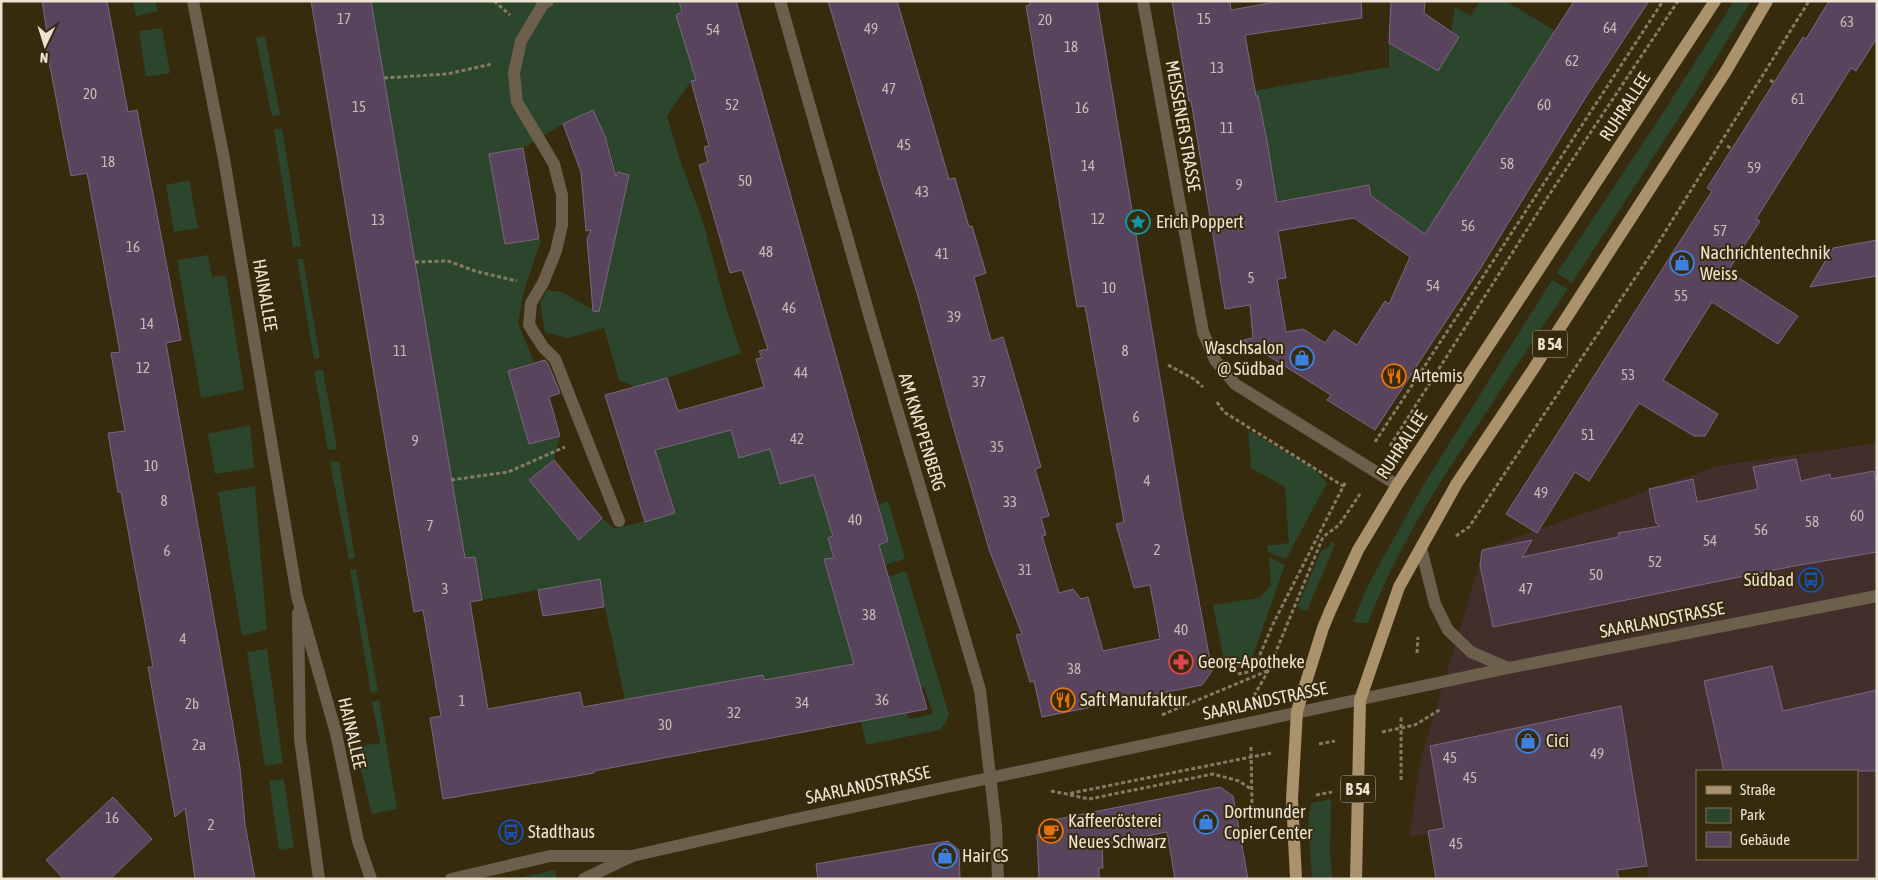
<svg xmlns="http://www.w3.org/2000/svg" width="1878" height="880" font-family="'Asap Condensed',sans-serif">
  <rect width="100%" height="100%" fill="#372b0e"/>
  <path fill="#422f2b" fill-rule="evenodd" d="M1877,443V879H1649L1635,795L1409,837L1421,758L1484,549L1718,466ZM1697,771H1857V859H1697Z"/>
  <path fill="#2c462d" d="M133,1H155L158,11L136,16Z
    M371,1H679L682,12L676,15L701,78L691,81L667,116L679,157L704,225L724,301L741,353L667,378L635,387L619,380L604,328L567,338L545,332L540,303L547,290L562,292L591,309C622,242 630,177 593,110L561,125L523,148L489,154L505,244L541,240L524,291L518,323L534,362L508,371L529,444L560,436L554,460L529,480L579,540L602,518L614,529L675,513L655,450L731,430L739,458L770,449L814,475L833,536L828,538L834,558L824,560L854,664L764,680L762,675L625,700L599,579L482,600L475,557L465,558Z
    M1480,1H1506L1555,31L1425,234L1371,196L1368,185L1271,202L1270,158L1267,141L1261,142V112L1259,96L1254,97L1253,91L1389,67V43L1438,71L1459,37L1451,31L1455,7L1471,16Z
    M1734,1H1751L1693,96L1572,283L1557,273L1664,111Z
    M162,28L170,73L146,77L139,31Z
    M265,36L280,115L272,116L256,38Z
    M282,129L301,246L293,247L274,130Z
    M189,180L198,228L174,232L166,185Z
    M208,255L212,277L226,275L244,390L201,398L177,260Z
    M297,259H303L320,358L314,359Z
    M1552,280L1568,289C1539,332 1510,375 1482,419C1438,484 1396,549 1368,623L1353,622L1367,587L1424,484Z
    M323,370L337,449L328,450L314,371Z
    M250,425L254,468L215,474L208,434Z
    M1248,430L1314,469L1327,483L1286,559L1268,552L1267,546L1289,543L1285,487L1251,468Z
    M339,461L355,558L349,559L330,462Z
    M255,486L267,630L242,636L218,492Z
    M888,501L905,559L884,565L879,545L888,541L878,505Z
    M1331,542L1335,544L1307,611L1297,607L1321,551L1329,546Z
    M1269,557L1285,565L1250,664L1226,670L1213,605L1259,598L1271,586Z
    M356,569L378,692L371,693L350,570Z
    M906,571L949,715L945,724L939,730L866,745L861,722L907,713L909,719L933,714L924,687H920L888,577Z
    M267,649L283,763L265,766L247,652Z
    M379,700L397,809L372,814L355,747L380,743L372,702Z
    M284,779L294,848L279,850L269,781Z
    M1331,799L1330,850L1332,879H1312L1308,822L1311,803Z
    M555,870L557,879H514Z"/>
  <path fill="#58455d" stroke="#7c6781" fill-rule="evenodd" d="M42,1H107L128,112L137,110L181,340L166,343L232,720L240,768L245,824L255,879H195L185,808L175,817L148,667H153L121,492H118L108,433L125,431L111,353L120,352L87,173L71,176L46,46L49,45Z
    M311,1H371L465,558L475,557L482,600L470,602L488,709L580,692L583,707L763,675L764,680L854,664L824,559L834,558L828,538L833,536L814,475L780,484L770,449L739,458L731,430L655,450L675,513L645,522L605,395L667,378L678,411L764,387L756,359L762,358L759,351L768,349L742,270L730,273L699,165L708,162L704,147L709,146L691,81L696,80L676,15L682,12L679,1H736L888,541L879,545L927,709L594,771V773L443,799L430,718L441,716L423,610L414,612Z
    M828,1H897L949,179L955,178L969,227L972,226L986,273L974,277L991,341L1003,337L1041,467L1035,469L1049,516L1041,518L1046,535L1042,536L1059,593L1073,589L1081,599L1088,597L1103,651L1160,639L1150,585L1134,588L1116,524L1124,522L1085,306L1077,307L1026,6L1030,5L1029,1H1097L1182,510L1212,671L1202,685L1042,717L1034,681L1030,682L1016,635L1022,634L990,552L953,426L917,293L882,183Z
    M1172,1H1230L1231,10L1281,1H1361L1362,18L1245,35L1256,96H1258L1267,141L1277,202L1369,185L1371,196L1425,234L1574,1H1649L1584,100L1480,269L1375,430L1327,400L1331,395L1243,340L1253,338L1250,305L1225,309L1191,101H1189ZM1354,218L1410,257L1389,304L1385,301L1357,345L1334,330L1325,343L1303,329L1286,332L1277,279L1286,278L1278,231Z
    M1391,1H1425L1424,13L1459,37L1438,71L1389,43Z
    M1829,1H1877V38L1856,71L1851,68L1756,219L1760,221L1728,271L1798,316L1778,344L1712,302L1663,380L1718,414L1705,436H1694L1639,403L1589,481L1575,472L1537,533L1506,514L1712,191L1707,188L1803,37L1806,39Z
    M593,110L605,136L616,177L618,172L629,175L599,312L593,311L587,239L591,230L586,231L581,172L563,124Z
    M523,148L539,239L505,244L489,154Z
    M1877,240V276L1810,287L1833,248Z
    M545,360L548,364L560,393L549,397L560,436L529,444L508,371Z
    M1796,459L1801,481L1830,474L1831,479L1874,471L1877,487V552L1794,566L1493,627L1480,565L1482,550L1532,540L1522,557L1619,537L1618,533L1660,526L1656,523L1649,489L1693,479L1697,502L1758,489L1753,467Z
    M554,460L602,518L579,540L529,480Z
    M600,579L604,607L543,616L538,590Z
    M1772,666L1783,711L1877,690V771H1724L1704,681Z
    M1621,706L1647,866L1617,870L1619,879H1436L1428,831L1444,828L1430,746Z
    M1220,787L1233,796L1248,879H1175L1167,832L1102,845L1103,868H1099V879H1039L1037,835L1048,821Z
    M113,797L152,839L110,879H64L46,860Z
    M948,841L959,850L960,879H818L816,864Z"/>
  <g fill="none" stroke-linecap="round" stroke-linejoin="round">
    <path stroke="#857b63" stroke-width="3" stroke-dasharray="4 2.5" stroke-linecap="butt" d="M494,1L510,15
      M384,78L447,74L492,64
      M1770,80L1774,83
      M1727,146L1732,149
      M415,262L448,261L475,271L517,281
      M1168,365L1194,379L1203,387
      M1217,402L1224,412L1343,486
      M1375,442L1663,1
      M1390,446L1547,198L1678,1
      M451,480L508,472L565,447
      M1456,536L1469,527L1655,248L1809,1
      M1417,653L1418,637
      M1238,674L1253,671L1273,624L1346,481
      M1254,696L1268,671L1323,537L1339,525L1360,494
      M1162,715L1267,671
      M1382,732L1415,725L1441,709
      M1319,744L1335,741
      M1251,747L1252,807
      M1401,780V716
      M1051,791L1067,794L1271,753
      M1070,795L1089,799L1213,774L1239,781L1251,789
      M1316,795L1332,792"/>
    <path stroke="#6c604d" stroke-width="12" d="M548,1L543,4L521,41L514,73L517,102L554,164L562,195V225L556,251L543,283L531,303L529,325L543,347L555,359L619,521"/>
    <path stroke="#6c604d" stroke-width="12" d="M193,1L224,159L297,596L336,733L358,841L371,879
      M780,1L873,328L980,690L996,827L998,879
      M1143,1L1203,332L1215,360L1235,384L1397,485
      M298,613L300,739L319,879"/>
    <path stroke="#6c604d" stroke-width="12" d="M1421,548L1435,604L1448,630L1471,652L1508,668
      M451,879L550,856H627
      M584,879L632,856L782,822L1508,668L1877,596"/>
    <path stroke="#ab916c" stroke-width="12" d="M1296,879L1292,799L1297,711L1323,628L1330,611L1358,550L1397,485L1715,1
      M1356,879L1360,700L1399,587L1457,483L1532,371L1726,71L1767,1"/>
  </g>
  <defs>
    <g id="sight-ring" transform="scale(1.25)"><circle r="9.5" fill="#372b0e" stroke="#0f9aa8" stroke-width="1.5"/><path d="M0-6L1.8-2.2L6-1.7L2.9 1.2L3.7 5.4L0 3.3L-3.7 5.4L-2.9 1.2L-6-1.7L-1.8-2.2Z" fill="#0f9aa8"/></g>
    <g id="shop-ring" transform="scale(1.25)"><circle r="9.5" fill="#372b0e" stroke="#3f7fe0" stroke-width="1.5"/><path d="M-5-2.5h2.3a2.7 3.5 0 0 1 5.4 0H5L5.5 6h-11ZM-1.5-2.5h3a1.5 2.3 0 0 0-3 0Z" fill="#3f7fe0"/></g>
    <g id="restaurant-ring" transform="scale(1.25)"><circle r="9.5" fill="#372b0e" stroke="#e8710a" stroke-width="1.5"/><path d="M-5-6h1v4h1v-4h1v4h1v-4h1v5L-1.5 .5V6h-2V.5L-5-1ZM5-6V6H3V1.5H1.5Q1.5-4 5-6Z" fill="#e8710a"/></g>
    <g id="bus-ring" transform="scale(1.25)"><circle r="9.5" fill="#372b0e" stroke="#1a4fb4" stroke-width="1.5"/><path d="M-5-6H5V4H4V6H2V4H-2V6H-4V4H-5ZM-3.5-4V0h7V-4ZM-3.5 1.2v1.5H-2V1.2ZM2 1.2v1.5H3.5V1.2Z" fill="#1a4fb4"/></g>
    <g id="pharmacy-ring" transform="scale(1.25)"><circle r="9.5" fill="#372b0e" stroke="#e0444e" stroke-width="1.5"/><path d="M-2-6h4v4h4v4h-4v4h-4v-4h-4v-4h4Z" fill="#e0444e"/></g>
    <g id="cafe-ring" transform="scale(1.25)"><circle r="9.5" fill="#372b0e" stroke="#e8710a" stroke-width="1.5"/><path d="M-5.5-4.5H6V0H3Q3 3.5 0 3.5H-2.5Q-5.5 3.5-5.5 0ZM3-3.2v2h1.7v-2ZM-6 4.5H4V6H-6Z" fill="#e8710a"/></g>
  </defs>
  <g fill-rule="evenodd">
    <use href="#sight-ring" x="1138" y="222"/>
    <use href="#shop-ring" x="1682" y="263"/>
    <use href="#shop-ring" x="1302" y="358"/>
    <use href="#restaurant-ring" x="1394" y="376"/>
    <use href="#bus-ring" x="1811" y="580"/>
    <use href="#pharmacy-ring" x="1181" y="662"/>
    <use href="#restaurant-ring" x="1063" y="700"/>
    <use href="#shop-ring" x="1528" y="741"/>
    <use href="#shop-ring" x="1206" y="822"/>
    <use href="#cafe-ring" x="1051" y="831"/>
    <use href="#bus-ring" x="511" y="832"/>
    <use href="#shop-ring" x="945" y="856"/>
  </g>
  <g text-anchor="middle" stroke-width="4" stroke-linejoin="round" paint-order="stroke">
    <g font-size="15" fill="#c6bcb6">
      <text x="344" y="24">17</text>
      <text x="1204" y="24">15</text>
      <text x="1045" y="25">20</text>
      <text x="1847" y="27">63</text>
      <text x="1610" y="33">64</text>
      <text x="871" y="34">49</text>
      <text x="713" y="35">54</text>
      <text x="1071" y="52">18</text>
      <text x="1572" y="66">62</text>
      <text x="1217" y="73">13</text>
      <text x="889" y="94">47</text>
      <text x="90" y="99">20</text>
      <text x="1798" y="104">61</text>
      <text x="732" y="110">52</text>
      <text x="1544" y="110">60</text>
      <text x="359" y="112">15</text>
      <text x="1082" y="113">16</text>
      <text x="1227" y="133">11</text>
      <text x="904" y="150">45</text>
      <text x="108" y="167">18</text>
      <text x="1507" y="169">58</text>
      <text x="1088" y="171">14</text>
      <text x="1754" y="173">59</text>
      <text x="745" y="186">50</text>
      <text x="1239" y="190">9</text>
      <text x="922" y="197">43</text>
      <text x="1098" y="224">12</text>
      <text x="378" y="225">13</text>
      <text x="1468" y="231">56</text>
      <text x="1720" y="236">57</text>
      <text x="133" y="252">16</text>
      <text x="766" y="257">48</text>
      <text x="942" y="259">41</text>
      <text x="1251" y="283">5</text>
      <text x="1433" y="291">54</text>
      <text x="1109" y="293">10</text>
      <text x="1681" y="301">55</text>
      <text x="789" y="313">46</text>
      <text x="954" y="322">39</text>
      <text x="147" y="329">14</text>
      <text x="400" y="356">11</text>
      <text x="1125" y="356">8</text>
      <text x="143" y="373">12</text>
      <text x="801" y="378">44</text>
      <text x="1628" y="380">53</text>
      <text x="979" y="387">37</text>
      <text x="1136" y="422">6</text>
      <text x="1588" y="440">51</text>
      <text x="797" y="444">42</text>
      <text x="415" y="446">9</text>
      <text x="997" y="452">35</text>
      <text x="151" y="471">10</text>
      <text x="1147" y="486">4</text>
      <text x="1541" y="498">49</text>
      <text x="164" y="506">8</text>
      <text x="1010" y="507">33</text>
      <text x="1857" y="521">60</text>
      <text x="855" y="525">40</text>
      <text x="1812" y="527">58</text>
      <text x="430" y="531">7</text>
      <text x="1761" y="535">56</text>
      <text x="1710" y="546">54</text>
      <text x="1157" y="555">2</text>
      <text x="167" y="556">6</text>
      <text x="1655" y="567">52</text>
      <text x="1025" y="575">31</text>
      <text x="1596" y="580">50</text>
      <text x="445" y="594">3</text>
      <text x="1526" y="594">47</text>
      <text x="869" y="620">38</text>
      <text x="1181" y="635">40</text>
      <text x="183" y="644">4</text>
      <text x="1074" y="674">38</text>
      <text x="882" y="705">36</text>
      <text x="462" y="706">1</text>
      <text x="802" y="708">34</text>
      <text x="192" y="709">2b</text>
      <text x="734" y="718">32</text>
      <text x="665" y="730">30</text>
      <text x="199" y="750">2a</text>
      <text x="1597" y="759">49</text>
      <text x="1450" y="763">45</text>
      <text x="1470" y="783">45</text>
      <text x="112" y="823">16</text>
      <text x="211" y="830">2</text>
      <text x="1456" y="849">45</text>
    </g>
    <g fill="#372b0e" stroke="#b5ac98" stroke-width="1">
      <rect x="1532.5" y="330.5" width="35" height="27" rx="4"/>
      <rect x="1340.5" y="775.5" width="35" height="27" rx="4"/>
    </g>
    <g font-size="16" font-weight="bold" fill="#ebe4d3">
      <text x="1550" y="350">B 54</text>
      <text x="1358" y="795">B 54</text>
    </g>
    <g font-size="18" fill="#ebe4d3" stroke="#372b0e">
      <text transform="translate(1625 107) rotate(-57)" y="6">RUHRALLEE</text>
      <text transform="translate(1183 126) rotate(80)" y="6">MEISSENER STRASSE</text>
      <text transform="translate(265 295) rotate(80)" y="6">HAINALLEE</text>
      <text transform="translate(922 432) rotate(73)" y="6">AM KNAPPENBERG</text>
      <text transform="translate(1402 445) rotate(-57)" y="6">RUHRALLEE</text>
      <text transform="translate(1662 620) rotate(-11)" y="6">SAARLANDSTRASSE</text>
      <text transform="translate(1265 701) rotate(-12)" y="6">SAARLANDSTRASSE</text>
      <text transform="translate(352 733) rotate(77)" y="6">HAINALLEE</text>
      <text transform="translate(868 785) rotate(-12)" y="6">SAARLANDSTRASSE</text>
    </g>
    <g font-size="18" fill="#ebe4d3" stroke="#372b0e" text-anchor="start">
      <text x="1156" y="228">Erich Poppert</text>
      <text x="1700" y="259">Nachrichtentechnik<tspan x="1700" dy="21">Weiss</tspan></text>
      <text x="1284" y="354" text-anchor="end">Waschsalon<tspan x="1284" dy="21">@ Südbad</tspan></text>
      <text x="1412" y="382">Artemis</text>
      <text x="1794" y="586" text-anchor="end">Südbad</text>
      <text x="1198" y="668">Georg-Apotheke</text>
      <text x="1080" y="706">Saft Manufaktur</text>
      <text x="1546" y="747">Cici</text>
      <text x="1224" y="818">Dortmunder<tspan x="1224" dy="21">Copier Center</tspan></text>
      <text x="1068" y="827">Kaffeerösterei<tspan x="1068" dy="21">Neues Schwarz</tspan></text>
      <text x="528" y="838">Stadthaus</text>
      <text x="962" y="862">Hair CS</text>
    </g>
  </g>
  <rect width="1878" height="880" fill="none" stroke="#ebe4d3" stroke-width="5"/>
  <rect x="1696" y="770" width="162" height="90" fill="#372b0e" stroke="#7f755d"/>
  <rect x="1706" y="786" width="25" height="8" fill="#ab916c" stroke="#7f755d"/>
  <text x="1740" y="795" font-size="15" fill="#ebe4d3">Straße</text>
  <rect x="1706" y="808" width="25" height="15" fill="#2c462d" stroke="#7f755d"/>
  <text x="1740" y="820" font-size="15" fill="#ebe4d3">Park</text>
  <rect x="1706" y="832" width="25" height="15" fill="#58455d" stroke="#7f755d"/>
  <text x="1740" y="845" font-size="15" fill="#ebe4d3">Gebäude</text>
  <g transform="translate(45 45) rotate(184)" stroke="#372b0e" stroke-width="4" paint-order="stroke">
  <path d="M0-4L9 19L0 12L-9 19Z" fill="#ebe4d3"/>
  <text y="-8" font-size="14" font-weight="bold" text-anchor="middle" fill="#ebe4d3">N</text>
  </g>
</svg>
